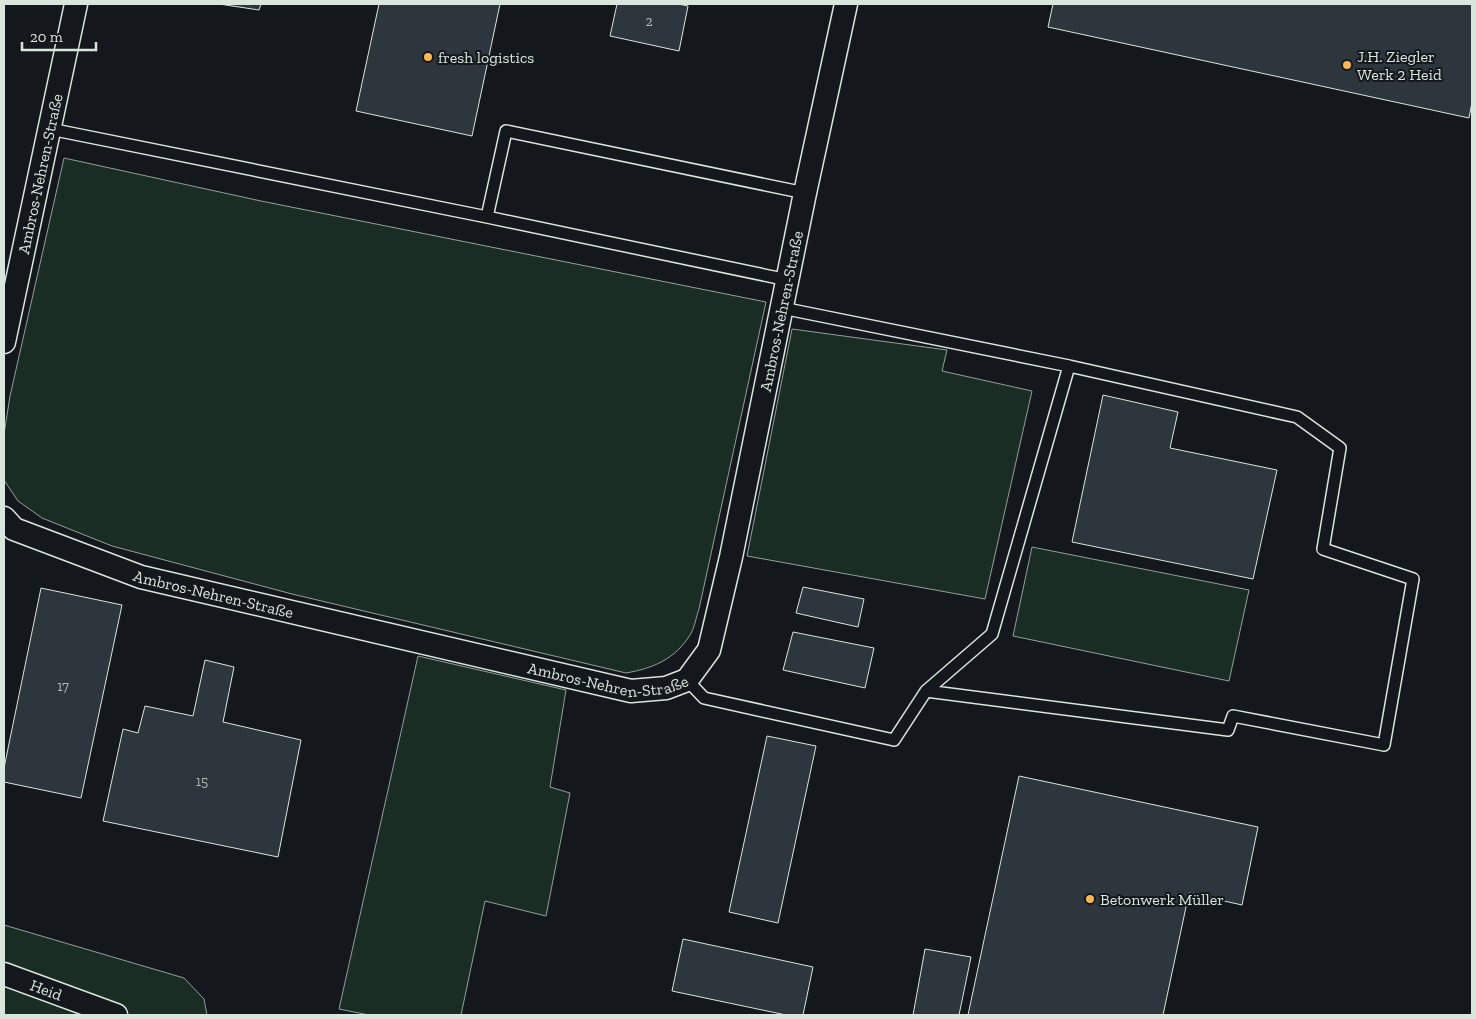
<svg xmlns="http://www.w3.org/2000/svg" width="1476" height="1019" font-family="'Zilla Slab',serif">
  <rect width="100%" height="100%" fill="#14181c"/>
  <path fill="#1a2d24" stroke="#939e99" d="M64,158L261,201L766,302L699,609C696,617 695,627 690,635C675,659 654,668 626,673L292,594L112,546L42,518L18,501L4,480V434L10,396Z
    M792,329L947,350L942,371L1032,391L985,599L747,556Z
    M1032,547L1249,590L1229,681L1013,636Z
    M418,656L566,690L550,787L570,793L546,916L485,901L461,1015H369L339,1009Z
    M4,925L184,978L204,999L207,1015H4Z"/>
  <path fill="#2c363c" stroke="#d8e6dc" d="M219,4H261L259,10Z
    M379,4H500L472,136L356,111Z
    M617,4H678L688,6L679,51L610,36Z
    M1053,4H1472V102L1469,118L1048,27Z
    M1103,395L1178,412L1170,448L1277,470L1253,579L1072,542Z
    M803,587L864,599L858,627L796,613Z
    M41,588L122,605L81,798L4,782V768Z
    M793,632L874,648L865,688L783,670Z
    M205,660L234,667L223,722L301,740L278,857L103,821L123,729L138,733L145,706L193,716Z
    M767,736L816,746L778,923L729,912Z
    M1019,776L1258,827L1242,905L1189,893L1163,1015H968Z
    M683,939L813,967L803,1015H786L672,991Z
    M925,949L971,957L959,1015H913Z"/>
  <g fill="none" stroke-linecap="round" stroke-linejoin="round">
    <g stroke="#d8e6dc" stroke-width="14">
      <path id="service" d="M50,129L487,217L788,280
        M487,217L506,131L805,193
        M782,308L1069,366
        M687,680L704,698L894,740L926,691L992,634L1069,366L1297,417L1340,448L1323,549L1413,579L1384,745L1233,716L1228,730L926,691"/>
    </g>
    <g stroke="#d8e6dc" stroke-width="25">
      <g id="minor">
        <path id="s1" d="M4,342L76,4"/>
        <path id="s2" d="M4,518L14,529L141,577L631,691L666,688L687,680L709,650L731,557L805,193L846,4"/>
        <path id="s3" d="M4,974L116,1015"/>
      </g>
    </g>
    <use href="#service" stroke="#14181c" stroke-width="11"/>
    <use href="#minor" stroke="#14181c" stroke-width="22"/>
  </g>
  <g fill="#ffb74d" stroke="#14181c" stroke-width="2">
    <circle cx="428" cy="57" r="5"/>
    <circle cx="1347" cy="65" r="5"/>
    <circle cx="1090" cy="899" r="5"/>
  </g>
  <g text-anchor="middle" stroke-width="4" stroke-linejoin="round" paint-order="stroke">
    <g font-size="14" fill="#adbab4">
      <text x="649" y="26">2</text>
      <text x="63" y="691">17</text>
      <text x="202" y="786">15</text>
    </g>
    <g font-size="16" fill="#d8e6dc" stroke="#14181c" text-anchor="start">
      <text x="1357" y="62">J.H. Ziegler<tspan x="1357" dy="18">Werk 2 Heid</tspan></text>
      <text x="438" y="63">fresh logistics</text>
      <text x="1100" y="905">Betonwerk Müller</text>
    </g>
    <g font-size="16" fill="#d8e6dc" stroke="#14181c">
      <text dy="6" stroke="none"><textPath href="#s1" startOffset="172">Ambros-Nehren-Straße</textPath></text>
      <text dy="6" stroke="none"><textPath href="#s2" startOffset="1095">Ambros-Nehren-Straße</textPath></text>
      <text dy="6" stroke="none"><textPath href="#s2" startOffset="225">Ambros-Nehren-Straße</textPath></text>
      <text dy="6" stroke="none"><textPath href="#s2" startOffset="630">Ambros-Nehren-Straße</textPath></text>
      <text dy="6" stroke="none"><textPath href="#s3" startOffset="45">Heid</textPath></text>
    </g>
  </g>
  <rect width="1476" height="1019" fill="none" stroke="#d8e6dc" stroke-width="10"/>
  <path d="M22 42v8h74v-8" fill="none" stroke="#d8e6dc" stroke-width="2.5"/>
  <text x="30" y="42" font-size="15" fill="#d8e6dc" stroke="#14181c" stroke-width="4" paint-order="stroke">20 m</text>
</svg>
